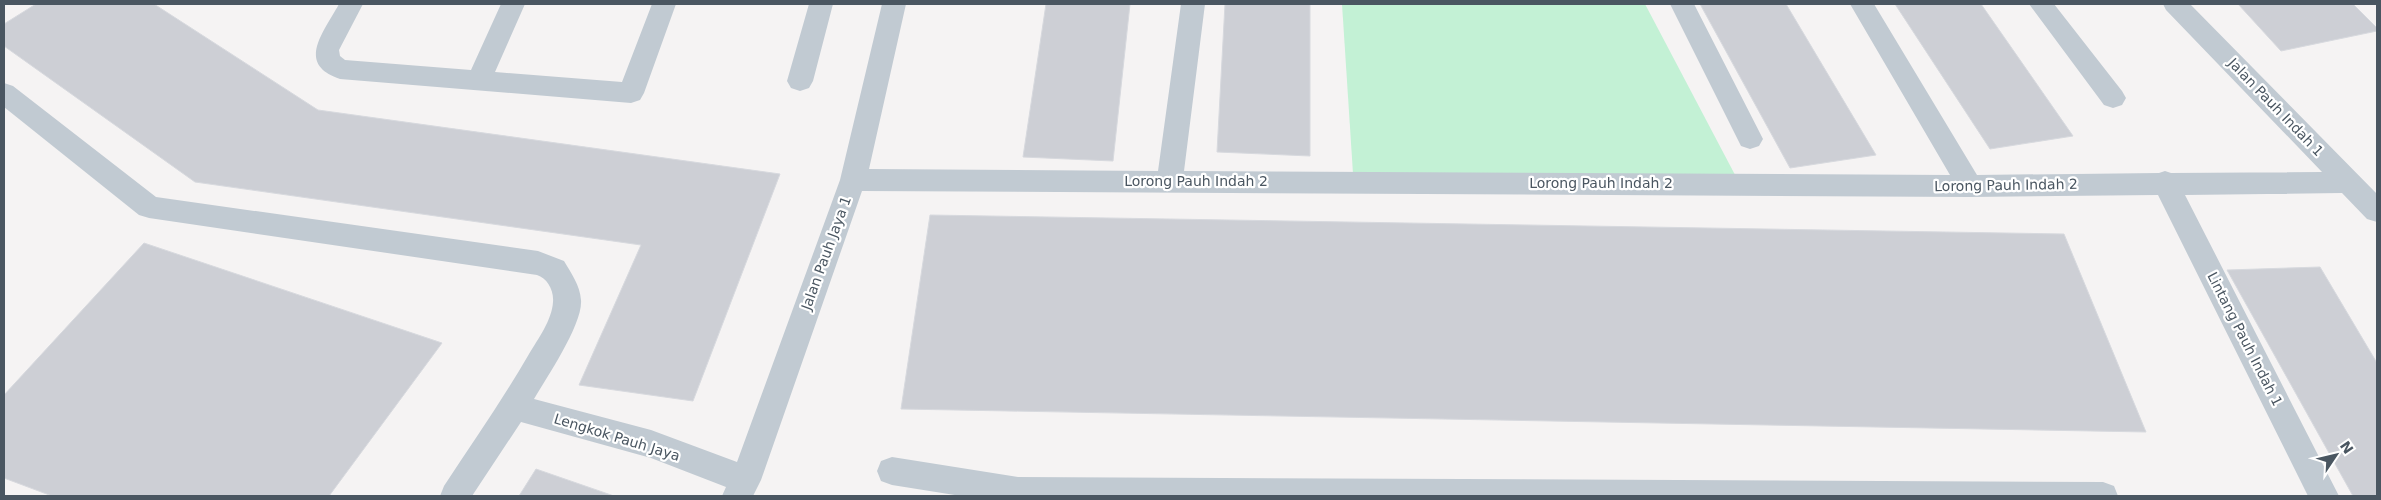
<svg xmlns="http://www.w3.org/2000/svg" width="2381" height="500" font-family="'DejaVu Sans',sans-serif">
  <rect width="100%" height="100%" fill="#f5f3f3"/>
  <path fill="#c3f1d5" d="M1342,4H1645L1743,190L1354,189Z"/>
  <path fill="#cdcfd5" stroke="#d7d9de" d="M36,4H154L318,110L780,174L693,401L579,385L641,245L195,182L4,46V24Z
    M1046,4H1130L1113,161L1023,157Z
    M1225,4H1310V156L1217,152Z
    M1700,4H1786L1876,155L1790,168Z
    M1895,4H1981L2073,136L1990,149Z
    M2238,4H2353L2377,28V31L2281,51Z
    M930,215L2064,234L2146,432L901,409Z
    M144,243L442,343L329,496H52L4,478V395Z
    M2320,267L2377,363V496H2353L2227,270Z
    M536,469L614,496H519Z"/>
  <g fill="none" stroke-linecap="round" stroke-linejoin="round">
    <path fill="#c1cad2" fill-rule="evenodd" d="M339,4H363L339,50L340,56L345,60L471,70L501,4H525L495,72L622,82L652,4H676L644,93L640,100L631,103L340,79C295,64 324,32 339,4Z
      M809,4H833L813,81L809,88L800,91L791,88L787,81Z
      M882,4H906L869,169L1158,171L1181,4H1205L1184,171L1950,175L1850,4H1874L1977,175L2159,173L2165,171L2171,173L2322,172L2166,10L2163,4H2190L2377,194V222L2367,219L2342,193L2185,195L2339,496H2308L2158,195L1970,197L862,191L761,480L753,496H722L726,487L651,458L521,422L472,496H440L444,486C473,442 503,399 529,354C538,339 552,320 553,302C554,290 547,278 537,275L149,218L139,215L4,107V83L13,86L156,197L538,251L564,261C571,273 580,285 581,300C583,324 547,377 534,399L651,430L737,462L840,180Z
      M1670,4H1694L1763,139L1759,146L1750,149L1741,146Z
      M2029,4H2054L2122,91L2126,98L2122,105L2113,108L2104,105Z
      M892,457L1018,477L2103,482L2114,486L2118,496H961L892,485L881,481L877,471L881,461Z"/>
  </g>
  <g text-anchor="middle" stroke-width="4.5" stroke-linejoin="round" paint-order="stroke">
    <g font-size="14" fill="#4a5661" stroke="#fff">
      <text transform="translate(2276 107) rotate(46)" y="5">Jalan Pauh Indah 1</text>
      <text x="1196" y="186">Lorong Pauh Indah 2</text>
      <text x="1601" y="188">Lorong Pauh Indah 2</text>
      <text transform="translate(2006 185) rotate(-1)" y="5">Lorong Pauh Indah 2</text>
      <text transform="translate(826 253) rotate(-70)" y="5">Jalan Pauh Jaya 1</text>
      <text transform="translate(2245 339) rotate(63)" y="5">Lintang Pauh Indah 1</text>
      <text transform="translate(617 437) rotate(17)" y="5">Lengkok Pauh Jaya</text>
    </g>
  </g>
  <rect width="2381" height="500" fill="none" stroke="#4a5661" stroke-width="10"/>
  <g transform="translate(2336 455) rotate(55)" stroke="#ffffff" stroke-width="4" paint-order="stroke">
  <path d="M0-4L9 19L0 12L-9 19Z" fill="#4a5661"/>
  <text y="-8" font-size="14" font-weight="bold" text-anchor="middle" fill="#4a5661">N</text>
  </g>
</svg>
